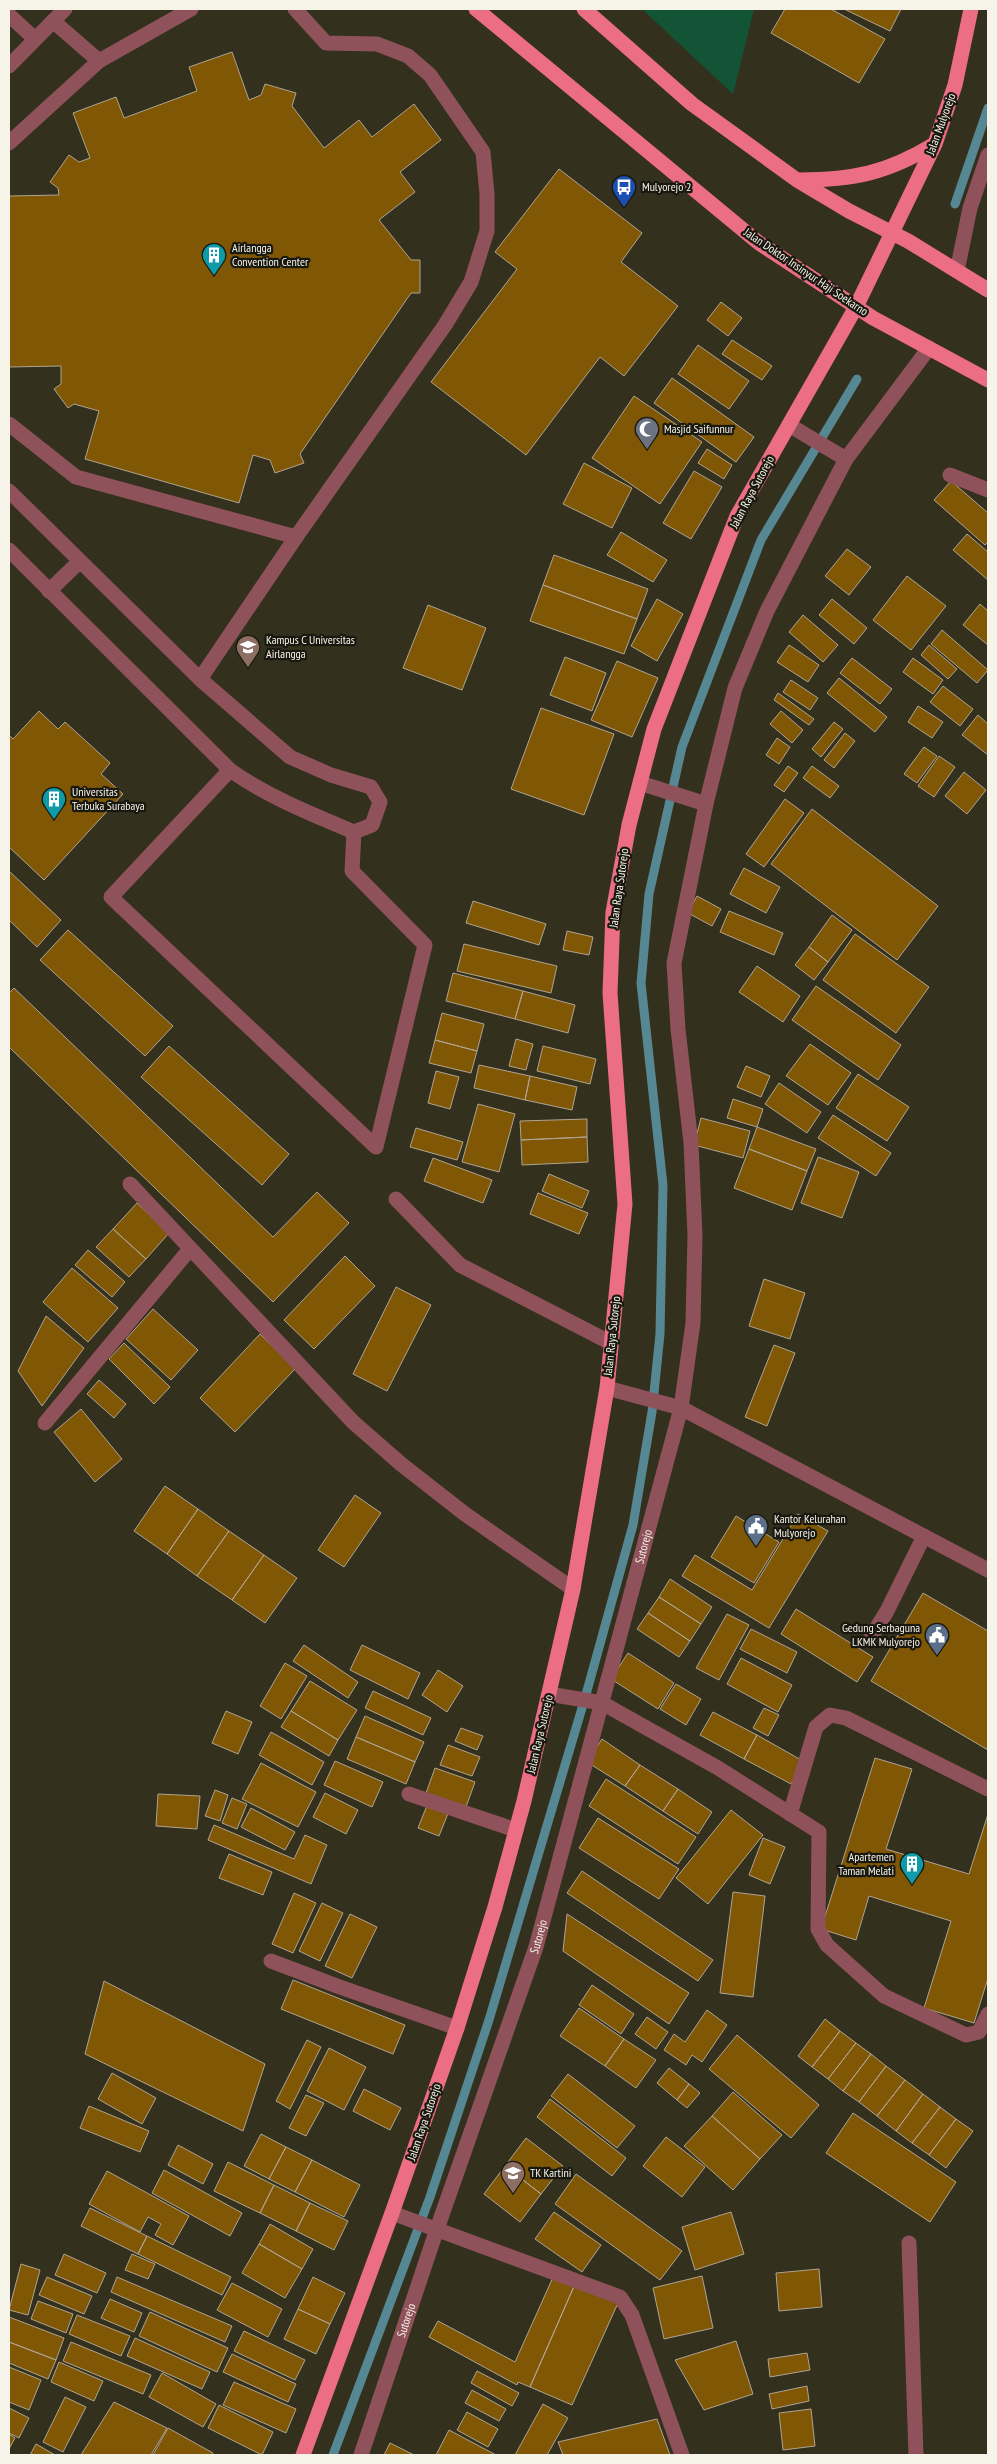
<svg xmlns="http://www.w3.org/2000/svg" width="997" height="2464" font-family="'PT Sans Narrow',sans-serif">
  <rect width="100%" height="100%" fill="#33301e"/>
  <path fill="#135436" d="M642,9H754L733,94Z"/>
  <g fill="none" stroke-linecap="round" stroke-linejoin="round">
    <path stroke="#568894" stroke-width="9" d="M955,204L988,108
      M333,2455L430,2197L489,2020L585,1698L633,1525L652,1412L660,1334L663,1185L641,983L649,894L682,747L761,540L857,379"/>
  </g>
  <path fill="#7f5705" stroke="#b0a492" d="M785,9H831L885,39L859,83L771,33Z
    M844,9H901L890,31Z
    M232,52L249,100L261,95L265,84L296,93L292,106L324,148L359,120L372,137L414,104L441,140L400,172L415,192L379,220L411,260H420V293H411L300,454L304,463L275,473L270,460L253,455L239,503L85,459L99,411L74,404L68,408L54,389L61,384V366L9,367V196L59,195L58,188L50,182L69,155L79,162L90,158L73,113L116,97L124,118L197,91L189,67Z
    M559,169L642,233L621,262L678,306L624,376L600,357L526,455L431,382L517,269L495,252Z
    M721,302L742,318L728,336L707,320Z
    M732,340L772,366L762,380L722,354Z
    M698,345L749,381L729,409L678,374Z
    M672,378L754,437L736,462L654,403Z
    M634,396L702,442L660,504L592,458Z
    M707,449L732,465L724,479L698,463Z
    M584,463L632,488L612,528L563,504Z
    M694,471L722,487L691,539L663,523Z
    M951,481L988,513V542L985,545L934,500Z
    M621,532L667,560L653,582L607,555Z
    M967,534L988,552V580L953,550Z
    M847,549L871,567L849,595L825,576Z
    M554,555L648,589L637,619L543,585Z
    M907,576L946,606L911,650L873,620Z
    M543,585L637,619L624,654L530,621Z
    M657,599L683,614L657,661L631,646Z
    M832,599L867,628L854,644L819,615Z
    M980,604L988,611V645L963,625Z
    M428,605L486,628L462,690L403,668Z
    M803,615L838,645L823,662L789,632Z
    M942,630L988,670L977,683L931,644Z
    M789,645L819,665L808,682L777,662Z
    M929,645L957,669L948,679L921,655Z
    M565,657L606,673L592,711L550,695Z
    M852,658L892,689L880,704L840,673Z
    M913,658L943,680L933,694L903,672Z
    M617,661L658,678L632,737L591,720Z
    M839,678L887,717L875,732L827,693Z
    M791,680L818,698L810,710L783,692Z
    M943,686L973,709L960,726L930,702Z
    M778,693L814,719L809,725L774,700Z
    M918,706L943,722L932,738L908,722Z
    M541,708L614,734L584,815L511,789Z
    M39,711L58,729L65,722L110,763L101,774L123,794L44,880L9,847V735L13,739Z
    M781,711L803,730L792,743L770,724Z
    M978,715L988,724V755L962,735Z
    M834,722L843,729L821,757L812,749Z
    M845,733L855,741L834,768L824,760Z
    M777,738L790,747L779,764L766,755Z
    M924,747L937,756L917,783L904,774Z
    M939,756L955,767L934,797L918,786Z
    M788,766L798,773L784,792L774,785Z
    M812,766L839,786L830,798L803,778Z
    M964,772L986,790L967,814L945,796Z
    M785,799L804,813L764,867L746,854Z
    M812,809L938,906L897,960L771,864Z
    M744,868L780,887L766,913L730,894Z
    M9,871L61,920L37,947L9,920Z
    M697,896L721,909L712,926L688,913Z
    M473,901L546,924L539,945L466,923Z
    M729,911L783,933L774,955L720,932Z
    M832,915L852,930L828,962L809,947Z
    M68,930L173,1026L145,1056L40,960Z
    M567,931L593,937L589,955L563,950Z
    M855,934L929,987L896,1033L823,980Z
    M464,944L557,966L551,993L457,971Z
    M809,947L828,962L814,980L795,965Z
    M757,966L800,996L783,1022L739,992Z
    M453,973L523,991L515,1019L446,1001Z
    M816,986L901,1045L878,1080L792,1020Z
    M14,988L273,1237L317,1192L349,1223L273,1302L9,1047V993Z
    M523,991L575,1005L568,1033L515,1019Z
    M442,1013L484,1024L477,1051L435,1040Z
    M516,1039L533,1044L526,1070L509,1066Z
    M435,1040L477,1051L471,1073L429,1063Z
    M810,1044L851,1073L828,1105L786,1076Z
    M169,1046L289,1154L262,1185L141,1077Z
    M543,1046L596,1059L590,1084L537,1071Z
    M479,1065L530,1076L525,1100L474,1088Z
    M746,1066L770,1076L761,1097L737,1087Z
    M436,1071L459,1077L450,1109L428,1103Z
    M858,1074L909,1107L887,1141L836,1108Z
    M530,1076L577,1087L572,1110L525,1100Z
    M779,1083L821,1112L807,1133L765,1104Z
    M733,1099L763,1109L757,1127L727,1118Z
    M478,1104L515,1114L499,1172L462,1162Z
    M833,1115L891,1153L876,1176L818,1138Z
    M701,1118L750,1131L743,1158L694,1145Z
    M587,1119V1137L521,1140L520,1121Z
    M757,1127L816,1149L807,1171L749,1149Z
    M416,1128L463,1142L457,1160L410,1147Z
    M587,1137L588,1162L522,1165L521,1140Z
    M749,1149L807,1171L792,1210L734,1188Z
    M818,1157L859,1172L842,1218L801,1203Z
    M433,1158L492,1180L483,1203L424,1181Z
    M549,1174L589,1191L582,1208L542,1191Z
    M538,1193L588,1213L579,1234L530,1214Z
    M137,1203L169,1233L146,1259L113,1229Z
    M113,1229L146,1259L129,1277L96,1247Z
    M88,1250L125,1282L112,1297L75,1265Z
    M345,1256L375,1286L314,1349L284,1320Z
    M72,1268L118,1308L88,1342L43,1302Z
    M764,1279L805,1293L790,1339L749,1326Z
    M396,1287L431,1305L387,1391L353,1374Z
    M153,1309L198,1350L171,1380L126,1339Z
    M46,1316L84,1348L42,1406L18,1371Z
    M260,1334L295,1369L235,1432L200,1398Z
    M124,1343L170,1387L154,1404L109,1359Z
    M774,1345L795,1353L767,1426L745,1417Z
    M99,1380L126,1404L114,1418L87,1394Z
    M81,1409L122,1459L95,1482L54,1432Z
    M165,1486L198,1509L167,1554L134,1531Z
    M355,1495L381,1513L344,1567L318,1550Z
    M198,1509L229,1531L197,1576L167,1554Z
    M798,1514L828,1531L769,1628L682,1576L695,1555L752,1590Z
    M736,1516L779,1542L754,1583L711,1557Z
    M229,1531L264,1555L232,1600L197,1576Z
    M264,1555L297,1578L265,1623L232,1600Z
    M670,1579L712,1607L701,1624L659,1597Z
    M923,1593L988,1631V1750L871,1681Z
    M659,1597L701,1624L690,1641L648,1613Z
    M796,1609L873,1657L857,1682L781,1634Z
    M648,1613L690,1641L679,1657L637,1629Z
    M727,1614L749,1625L719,1680L696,1668Z
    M751,1629L797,1652L787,1673L740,1649Z
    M304,1645L358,1682L348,1698L293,1661Z
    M362,1645L420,1673L408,1699L350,1670Z
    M628,1653L674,1683L658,1709L611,1679Z
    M741,1658L792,1685L778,1712L727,1684Z
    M285,1663L307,1676L281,1719L260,1706Z
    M438,1670L463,1686L447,1712L422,1695Z
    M310,1681L357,1710L338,1740L291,1711Z
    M676,1684L701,1699L686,1725L660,1709Z
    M373,1691L431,1718L423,1735L365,1708Z
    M764,1708L779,1715L768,1736L753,1728Z
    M226,1711L252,1722L238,1754L212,1743Z
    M291,1711L338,1740L329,1756L281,1727Z
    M713,1712L757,1735L744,1759L700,1735Z
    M365,1716L424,1742L415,1762L356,1737Z
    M461,1728L483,1736L477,1750L455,1741Z
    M271,1732L324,1762L312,1785L259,1755Z
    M757,1735L803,1761L791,1784L744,1759Z
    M356,1737L415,1762L406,1784L347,1759Z
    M602,1739L640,1765L625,1786L587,1762Z
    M448,1745L480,1757L472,1776L440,1765Z
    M875,1758L912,1769L886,1849L969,1874L988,1814V1978L974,2023L924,2008L951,1921L869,1896L856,1940L821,1929Z
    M335,1761L383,1782L372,1807L324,1785Z
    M261,1763L316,1792L298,1827L242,1799Z
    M640,1765L678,1789L663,1811L625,1786Z
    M435,1768L475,1782L466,1807L426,1793Z
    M606,1779L696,1837L678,1864L589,1806Z
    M678,1789L712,1812L698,1834L663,1811Z
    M215,1790L228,1795L220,1821L205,1816Z
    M325,1793L358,1810L346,1834L313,1817Z
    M158,1794L200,1796L197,1829L156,1826Z
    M232,1798L247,1804L237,1829L222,1823Z
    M428,1803L449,1811L439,1836L418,1828Z
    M251,1808L295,1832L285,1850L241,1827Z
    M731,1810L763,1835L708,1904L676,1878Z
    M598,1818L679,1869L659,1899L579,1848Z
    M214,1825L294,1859L305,1835L327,1845L311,1884L208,1840Z
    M763,1838L785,1847L770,1884L749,1875Z
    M229,1854L272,1872L263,1895L219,1878Z
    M582,1871L713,1960L698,1981L567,1893Z
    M733,1892L765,1896L753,1997L720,1993Z
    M294,1893L316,1903L293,1953L272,1944Z
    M322,1903L343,1913L320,1961L299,1951Z
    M350,1914L377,1927L352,1978L325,1966Z
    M567,1914L689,1993L669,2024L563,1951Z
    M293,1980L405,2025L393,2054L281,2009Z
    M104,1981L265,2064L243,2131L85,2054Z
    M592,1985L634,2014L621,2034L579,2005Z
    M579,2008L624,2039L605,2066L560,2036Z
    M707,2010L727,2025L702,2062L692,2055L686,2065L664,2050L674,2034L685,2042Z
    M647,2017L668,2032L656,2049L635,2034Z
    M825,2019L840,2031L812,2067L798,2056Z
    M840,2031L856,2043L828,2079L812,2067Z
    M737,2035L819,2105L791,2138L709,2069Z
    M624,2039L656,2060L636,2088L605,2066Z
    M307,2040L321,2047L290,2109L276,2101Z
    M856,2043L871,2054L843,2091L828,2079Z
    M329,2048L366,2067L344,2110L307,2091Z
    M871,2054L886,2066L859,2102L843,2091Z
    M886,2066L905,2080L877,2116L859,2102Z
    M669,2068L689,2084L677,2100L657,2083Z
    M112,2073L156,2098L142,2124L98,2099Z
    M568,2074L635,2126L617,2148L551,2096Z
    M905,2080L923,2094L896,2131L877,2116Z
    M689,2084L700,2093L687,2108L677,2100Z
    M364,2089L401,2108L390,2130L353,2111Z
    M733,2092L782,2135L760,2159L712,2116Z
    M923,2094L940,2107L912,2143L896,2131Z
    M306,2095L324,2103L306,2136L289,2128Z
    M550,2099L626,2158L612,2176L537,2117Z
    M89,2106L149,2131L140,2152L80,2128Z
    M940,2107L956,2119L929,2155L912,2143Z
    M853,2113L956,2182L930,2222L826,2153Z
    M712,2116L760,2159L733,2190L684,2146Z
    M956,2119L973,2131L946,2168L929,2155Z
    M261,2134L286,2147L269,2179L244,2166Z
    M666,2137L705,2167L682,2197L643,2166Z
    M526,2138L563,2166L541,2194L505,2166Z
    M178,2145L213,2164L203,2184L168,2165Z
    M286,2147L312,2160L295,2192L269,2179Z
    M312,2160L360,2185L344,2217L295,2192Z
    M228,2162L274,2185L260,2213L214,2191Z
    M505,2166L541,2194L520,2222L484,2194Z
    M164,2170L242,2213L230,2236L152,2193Z
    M107,2171L189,2216L173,2245L155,2235L161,2224L148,2217L140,2232L89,2204Z
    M576,2174L682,2251L660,2280L555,2204Z
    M274,2185L310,2203L296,2231L260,2213Z
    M310,2203L348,2221L334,2250L296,2231Z
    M90,2208L147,2236L138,2254L81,2226Z
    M554,2212L601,2245L582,2272L535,2239Z
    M731,2212L744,2254L695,2270L682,2227Z
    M270,2224L313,2249L302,2269L259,2244Z
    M147,2236L231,2277L222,2295L138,2254Z
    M259,2244L302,2269L285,2298L242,2273Z
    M64,2254L106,2273L97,2293L55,2275Z
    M132,2254L155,2264L148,2279L125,2270Z
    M21,2264L40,2270L28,2315L9,2310Z
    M819,2269L822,2307L779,2311L776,2273Z
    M554,2275L575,2284L530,2387L518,2382L517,2385L429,2337L438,2321L515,2362Z
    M702,2276L713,2328L664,2339L653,2288Z
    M47,2277L92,2296L84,2314L39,2295Z
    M117,2277L232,2326L225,2342L111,2292Z
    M313,2277L345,2293L330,2324L298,2309Z
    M232,2283L282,2309L268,2337L217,2310Z
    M575,2284L618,2303L572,2405L530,2387Z
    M110,2299L142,2313L134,2332L101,2318Z
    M38,2301L73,2314L66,2333L31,2319Z
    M298,2309L330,2324L316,2354L284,2339Z
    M150,2312L228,2348L217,2372L139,2336Z
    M77,2315L130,2336L121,2356L69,2334Z
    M9,2317L64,2338L56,2360L9,2342Z
    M244,2331L305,2360L295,2380L234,2351Z
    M135,2338L210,2372L202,2389L127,2356Z
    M736,2341L753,2394L704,2410L675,2360Z
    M9,2342L56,2360L48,2379L9,2363Z
    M71,2342L151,2375L143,2394L63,2361Z
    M807,2353L810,2370L770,2377L768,2359Z
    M232,2354L296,2384L288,2402L223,2372Z
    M59,2362L103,2381L94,2401L51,2382Z
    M9,2367L41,2380L29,2410L9,2402Z
    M477,2371L519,2393L512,2406L471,2383Z
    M162,2373L216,2404L203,2427L149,2397Z
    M234,2382L296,2409L286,2433L223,2405Z
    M807,2386L809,2401L772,2409L769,2394Z
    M472,2390L506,2409L499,2421L465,2403Z
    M65,2397L86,2407L63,2452L43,2442Z
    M114,2402L167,2428L151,2455H81Z
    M543,2404L568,2418L547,2455H515Z
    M219,2405L273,2432L262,2455L208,2428Z
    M9,2408L29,2418L19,2438L9,2433Z
    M811,2409L815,2446L783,2450L779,2413Z
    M467,2412L498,2429L488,2447L457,2430Z
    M657,2419L670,2455H563L558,2442Z
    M168,2428L213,2453L212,2455H153Z
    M449,2430L496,2455H436Z
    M9,2434L15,2438L9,2449Z
    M390,2443L414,2455H384Z
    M36,2444L55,2455H30Z"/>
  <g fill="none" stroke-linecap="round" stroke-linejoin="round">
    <g stroke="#8f525b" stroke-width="15">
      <path d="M9,15L35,39"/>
      <path d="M53,21L99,61"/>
      <path d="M9,66L65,9"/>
      <path d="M9,143L99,61L191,9"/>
      <path d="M957,271L970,208L988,155"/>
      <path d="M9,424L76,477L296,537"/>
      <path d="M789,425L846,459"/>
      <path d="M950,475L988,490"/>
      <path d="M9,491L200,679L290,757L331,775L371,787L380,802L372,825L354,832C311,814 268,797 230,770L9,550"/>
      <path d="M49,591L80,561"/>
      <path d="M200,679L296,537L445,325L471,282L487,231V194L483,152L430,75L408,56L377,44L326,43L295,9"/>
      <path d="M230,770L111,897L376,1147L425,945L352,871L354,832"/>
      <path d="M640,783L706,804"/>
      <path d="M130,1184L353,1422L401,1464L465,1514L573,1589"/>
      <path d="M396,1199L460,1265L611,1343"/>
      <path d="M607,1388L681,1408L988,1570"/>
      <path d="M45,1423L190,1249"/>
      <path d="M871,1637L887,1611L924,1536"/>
      <path d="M549,1694L602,1703L718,1768L819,1832L818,1929L827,1945L884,1996L966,2035L979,2032L988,2014"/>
      <path d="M409,1794L516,1830"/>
      <path d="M790,1814L816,1727L830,1715L846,1718L988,1789"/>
      <path d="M271,1961L337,1986L457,2028"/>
      <path d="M392,2213L620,2297L632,2315L682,2455"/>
      <path d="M909,2243L916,2455"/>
      <path id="s1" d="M361,2455L437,2229L536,1947L681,1408L693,1323L695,1236L691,1143L678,1029L674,963L706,804L735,688L767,611L846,459L929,348"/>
    </g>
    <path stroke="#ec6e84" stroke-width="15" d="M476,9L759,243L873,318L988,380
      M584,9L692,104L797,180L849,211L908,241L988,290
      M798,180C854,180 887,173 935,144
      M303,2455L392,2213L457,2028L495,1907L524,1801L573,1589L607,1388L625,1204L610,993L613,912L629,825L654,729L737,516L856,307L935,144L955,85L971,9"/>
  </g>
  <defs>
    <g id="bus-pin" transform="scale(1.25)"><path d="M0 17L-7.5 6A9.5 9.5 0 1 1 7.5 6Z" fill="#1a4fb4" stroke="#191810"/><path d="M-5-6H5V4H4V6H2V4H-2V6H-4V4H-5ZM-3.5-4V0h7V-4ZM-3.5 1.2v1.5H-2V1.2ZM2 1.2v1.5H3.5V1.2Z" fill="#fff"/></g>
    <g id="building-pin" transform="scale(1.25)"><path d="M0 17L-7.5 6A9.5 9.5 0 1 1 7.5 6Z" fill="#0f9aa8" stroke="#191810"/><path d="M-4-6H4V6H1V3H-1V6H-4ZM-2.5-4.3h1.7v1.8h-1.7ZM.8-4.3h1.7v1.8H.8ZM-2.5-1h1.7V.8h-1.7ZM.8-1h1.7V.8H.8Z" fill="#fff"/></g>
    <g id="mosque-pin" transform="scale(1.25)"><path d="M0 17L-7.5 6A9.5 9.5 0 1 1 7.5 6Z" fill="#6b7280" stroke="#191810"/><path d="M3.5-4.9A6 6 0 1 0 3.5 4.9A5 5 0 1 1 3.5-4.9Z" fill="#fff"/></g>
    <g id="university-pin" transform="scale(1.25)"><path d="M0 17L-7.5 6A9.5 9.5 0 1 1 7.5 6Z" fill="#8d6e63" stroke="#191810"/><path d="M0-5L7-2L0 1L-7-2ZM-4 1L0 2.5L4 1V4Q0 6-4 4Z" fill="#fff"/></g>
    <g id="civic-pin" transform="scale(1.25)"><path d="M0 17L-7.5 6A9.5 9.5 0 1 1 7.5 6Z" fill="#5c6f8a" stroke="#191810"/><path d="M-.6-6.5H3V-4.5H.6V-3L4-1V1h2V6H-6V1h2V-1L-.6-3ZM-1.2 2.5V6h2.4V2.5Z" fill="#fff"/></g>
    <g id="school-pin" transform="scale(1.25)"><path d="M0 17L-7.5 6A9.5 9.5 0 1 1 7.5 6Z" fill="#8d6e63" stroke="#191810"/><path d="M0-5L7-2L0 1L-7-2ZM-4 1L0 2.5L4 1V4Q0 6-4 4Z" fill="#fff"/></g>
  </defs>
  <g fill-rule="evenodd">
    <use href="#bus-pin" x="624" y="187"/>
    <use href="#building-pin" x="214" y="255"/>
    <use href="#mosque-pin" x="647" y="429"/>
    <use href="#university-pin" x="248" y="647"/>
    <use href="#building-pin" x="54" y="799"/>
    <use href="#civic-pin" x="756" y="1526"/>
    <use href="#civic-pin" x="937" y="1635"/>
    <use href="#building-pin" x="912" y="1864"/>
    <use href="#school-pin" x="513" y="2173"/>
  </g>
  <g text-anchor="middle" stroke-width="4.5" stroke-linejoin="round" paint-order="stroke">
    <g font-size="12" fill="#f6f4e9" stroke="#191810">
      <text transform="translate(941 124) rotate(-70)" y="4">Jalan Mulyorejo</text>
      <text transform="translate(806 272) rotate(34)" y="4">Jalan Doktor Insinyur Haji Soekarno</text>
      <text transform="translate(752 492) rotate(-62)" y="4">Jalan Raya Sutorejo</text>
      <text transform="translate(619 888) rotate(-82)" y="4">Jalan Raya Sutorejo</text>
      <text transform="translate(612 1336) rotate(-84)" y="4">Jalan Raya Sutorejo</text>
      <text dy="4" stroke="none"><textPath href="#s1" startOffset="952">Sutorejo</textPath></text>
      <text transform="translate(540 1734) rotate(-77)" y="4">Jalan Raya Sutorejo</text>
      <text dy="4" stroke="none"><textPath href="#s1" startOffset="548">Sutorejo</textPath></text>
      <text transform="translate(424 2122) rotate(-71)" y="4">Jalan Raya Sutorejo</text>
      <text dy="4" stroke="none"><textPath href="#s1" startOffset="142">Sutorejo</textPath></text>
    </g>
    <g font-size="12" fill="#f6f4e9" stroke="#191810" text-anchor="start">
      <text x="642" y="191">Mulyorejo 2</text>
      <text x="232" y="252">Airlangga<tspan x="232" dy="14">Convention Center</tspan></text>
      <text x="664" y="433">Masjid Saifunnur</text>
      <text x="266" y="644">Kampus C Universitas<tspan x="266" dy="14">Airlangga</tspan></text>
      <text x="72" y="796">Universitas<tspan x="72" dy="14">Terbuka Surabaya</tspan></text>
      <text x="774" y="1523">Kantor Kelurahan<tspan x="774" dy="14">Mulyorejo</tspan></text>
      <text x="920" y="1632" text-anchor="end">Gedung Serbaguna<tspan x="920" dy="14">LKMK Mulyorejo</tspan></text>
      <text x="894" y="1861" text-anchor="end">Apartemen<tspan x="894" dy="14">Taman Melati</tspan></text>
      <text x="530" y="2177">TK Kartini</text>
    </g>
  </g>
  <rect width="997" height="2464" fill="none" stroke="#f6f4e9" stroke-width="20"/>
</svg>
